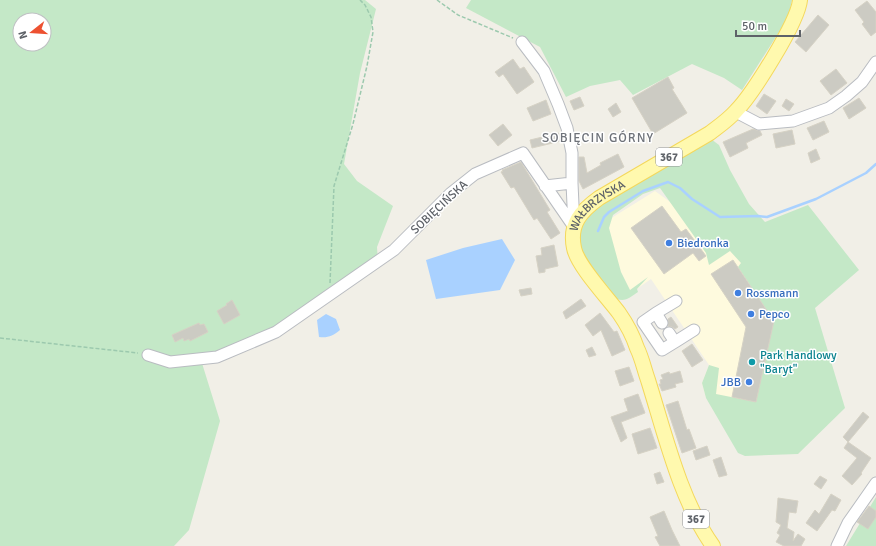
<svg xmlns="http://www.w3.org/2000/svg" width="876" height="546" font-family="Signika,sans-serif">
  <rect width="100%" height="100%" fill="#f1efe7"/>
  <path fill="#fefade" d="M655,191L731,246L779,319L760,408L706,398L702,383L709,365L651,279L631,293L615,261L605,222Z"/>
  <path fill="#c4e8c7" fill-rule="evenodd" d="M0,0H365L376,9L360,73L344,164L357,181L393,206L377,247L378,263L286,323L201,360L220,421L189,530L174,546H0ZM20,20H44V44H20Z
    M471,0H792L788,18L742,90L724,78L692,64L633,95L620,80L590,86L566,97L540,47L466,8Z
    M711,139L719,145L730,170L749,204L765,222L808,205L859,270L815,308L845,408L798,454L745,456L738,453L706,398L702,383L709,365L719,368L716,394L756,402L774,321L738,267L741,263L730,251L709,265L706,253L660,188L643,194L613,215L609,228L621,272L630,290L648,277L637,289L638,292C630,297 626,302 617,299L587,264L579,250L580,225L588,212Z
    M876,497V546H846Z"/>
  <path fill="#a9d1ff" d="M502,239L515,260L500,290L436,299L426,260L463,248Z
    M326,314L336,319L340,330C333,336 328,338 319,337L317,320Z"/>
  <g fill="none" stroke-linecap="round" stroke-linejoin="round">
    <path stroke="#a9d1ff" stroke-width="2.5" d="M598,231L604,217L609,212L643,191L668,182L680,188L692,199L720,217L758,216L767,217L816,199L866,173L876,164"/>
  </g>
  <path fill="#cccbc3" stroke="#d6d2c5" d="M867,1L876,12V32L871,36L862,24L864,22L855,10Z
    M818,15L829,25L806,52L795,42Z
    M513,59L520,69L524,67L534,82L517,94L503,74L499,77L495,72Z
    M836,69L847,83L831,95L820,81Z
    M668,77L674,88L672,89L687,113L653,134L632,98Z
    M764,94L776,101L767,114L756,106Z
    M580,97L584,106L574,110L570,101Z
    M859,98L866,108L849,119L843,108Z
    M786,99L794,104L789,111L782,106Z
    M546,100L551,114L533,121L527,108Z
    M616,103L621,112L613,117L608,109Z
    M824,121L829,132L813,140L807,128Z
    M503,124L512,135L498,146L489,135Z
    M753,129L760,131L762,135L746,143L748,148L730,157L723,142Z
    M792,130L795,144L776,148L773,134Z
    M559,133L561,141L532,148L530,140Z
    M816,149L820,159L811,163L808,153Z
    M618,154L624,167L583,189L579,181V157H584L587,173L601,165L600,163Z
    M521,162L550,210L547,212L560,233L551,239L537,218L534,220L514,187L511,188L501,172L503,171L502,170Z
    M662,206L681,232L686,229L706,256L699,261L693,253L664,274L631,228Z
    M554,245L558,266L545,269V272L539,273L536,256L542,255L541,248Z
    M733,260L774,321L756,402L732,397L746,327L711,274Z
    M531,288L532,294L521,296L519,290Z
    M581,299L586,306L566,319L563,312Z
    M232,300L240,315L224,324L217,311L227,305L226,304Z
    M600,313L614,332L617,331L625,350L612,356L601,330L593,336L585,325Z
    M671,317L678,327L675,329L672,327L668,326V319Z
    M199,323L200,325L204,324L208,332L190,341L189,339L184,341L183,338L175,342L172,335Z
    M692,344L703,360L692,367L682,351Z
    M592,347L596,355L589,357L586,350Z
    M629,367L634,381L620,386L615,371Z
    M680,371L683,382L675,384L676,387L662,391L659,384H661L660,380L663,379L661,375L669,372L670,374Z
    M638,394L645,413L621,422L627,438L621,442L611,417L628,411L624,399Z
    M678,401L687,430L689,429L696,448L682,453L666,405Z
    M863,412L869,417L848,442L843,437Z
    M650,428L657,448L638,454L632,434Z
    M848,442L871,458L861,473L862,474L852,485L842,476L857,458L844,448Z
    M707,446L710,455L696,460L693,451Z
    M721,457L727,475L719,477L713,460Z
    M660,472L664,482L657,484L654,474Z
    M820,476L827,480L821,489L814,484Z
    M831,494L841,500L835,511L832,510L817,531L806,523L815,510L819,514Z
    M778,498L798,501L796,513L789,512L787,528L794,532L793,541L798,534L805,539L801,546H784L776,542L780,535L777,533L781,525L776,522Z
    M869,506L876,511V517L868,529L857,522Z
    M664,511L672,530L680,546H660L655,537L658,536L650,517Z"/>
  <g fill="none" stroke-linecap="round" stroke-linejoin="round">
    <g stroke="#b9bcc1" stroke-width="13">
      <path id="minor" d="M522,42L544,71L558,104L567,128L572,153V183L574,227
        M736,112L759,124L793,121L829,108L846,96L862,82L876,62
        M545,186L572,183
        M656,313L643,322L662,350L675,342
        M662,323L656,313L676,301
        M669,333L675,342L694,330
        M148,355L170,362L217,357L276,332L394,250L451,193L475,174L523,153L574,227
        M837,546L848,523L876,483"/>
    </g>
    <g stroke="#f4d85c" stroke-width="16">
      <g id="major">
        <path id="s1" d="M713,546C680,500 665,434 648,380C644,369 642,358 637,348C633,336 626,323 619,313C607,297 577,265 574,248C569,224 581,211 599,198L710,133C719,126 728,120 736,111C752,95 798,22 800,0"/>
      </g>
    </g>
    <path stroke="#9cc9ae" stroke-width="1.5" stroke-dasharray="4 2" stroke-linecap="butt" d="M437,0L458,15L513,38
      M330,283L334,186L353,124L367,66L373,32L371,17L365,5L360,0
      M0,338L138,353"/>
    <use href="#minor" stroke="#fff" stroke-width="11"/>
    <use href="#major" stroke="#fff9ae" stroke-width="14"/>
  </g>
  <g fill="#3f7fe0" stroke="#fff" stroke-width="1.5">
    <circle cx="669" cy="243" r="4"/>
    <circle cx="738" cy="293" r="4"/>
    <circle cx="751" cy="314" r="4"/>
    <circle cx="749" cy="382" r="4"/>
  </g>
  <circle fill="#0f9aa8" stroke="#fff" stroke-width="1.5" cx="752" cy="362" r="4"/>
  <g text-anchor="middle" stroke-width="3" stroke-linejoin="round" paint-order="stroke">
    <g fill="#fff" stroke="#8e9195" stroke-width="1">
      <rect x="656" y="148" width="26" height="18" rx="3"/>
      <rect x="683" y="510" width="26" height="18" rx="3"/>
    </g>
    <g font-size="11" font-weight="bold" fill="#5e6268">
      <text x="669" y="161">367</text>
      <text x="696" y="523">367</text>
    </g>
    <g font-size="12" fill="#5e6268" stroke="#fff">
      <text transform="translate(439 207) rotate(-43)" y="4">SOBIĘCIŃSKA</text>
      <text dy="4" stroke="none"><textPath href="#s1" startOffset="385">WAŁBRZYSKA</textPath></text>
    </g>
    <g font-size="12" fill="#366cbe" stroke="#fff" text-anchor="start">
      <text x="677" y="247">Biedronka</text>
      <text x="746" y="297">Rossmann</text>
      <text x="759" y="318">Pepco</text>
      <text x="741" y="386" text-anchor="end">JBB</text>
    </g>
    <g font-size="12" fill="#0d838f" stroke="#fff" text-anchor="start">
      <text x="760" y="359">Park Handlowy<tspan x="760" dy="14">"Baryt"</tspan></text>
    </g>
    <g font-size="13" letter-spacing="1" fill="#6f737a" stroke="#fff">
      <text x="598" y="142">SOBIĘCIN GÓRNY</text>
    </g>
  </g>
  <g transform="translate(32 32) rotate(253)"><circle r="19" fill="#ffffff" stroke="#bfc0c3"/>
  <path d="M0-3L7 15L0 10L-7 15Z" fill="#ed5131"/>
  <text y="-6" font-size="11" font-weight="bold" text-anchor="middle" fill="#5e6268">N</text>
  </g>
  <path d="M736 30v6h64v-6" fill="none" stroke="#5e6268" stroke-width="2"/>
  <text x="742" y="30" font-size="12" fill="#5e6268" stroke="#ffffff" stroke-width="3" paint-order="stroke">50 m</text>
</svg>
